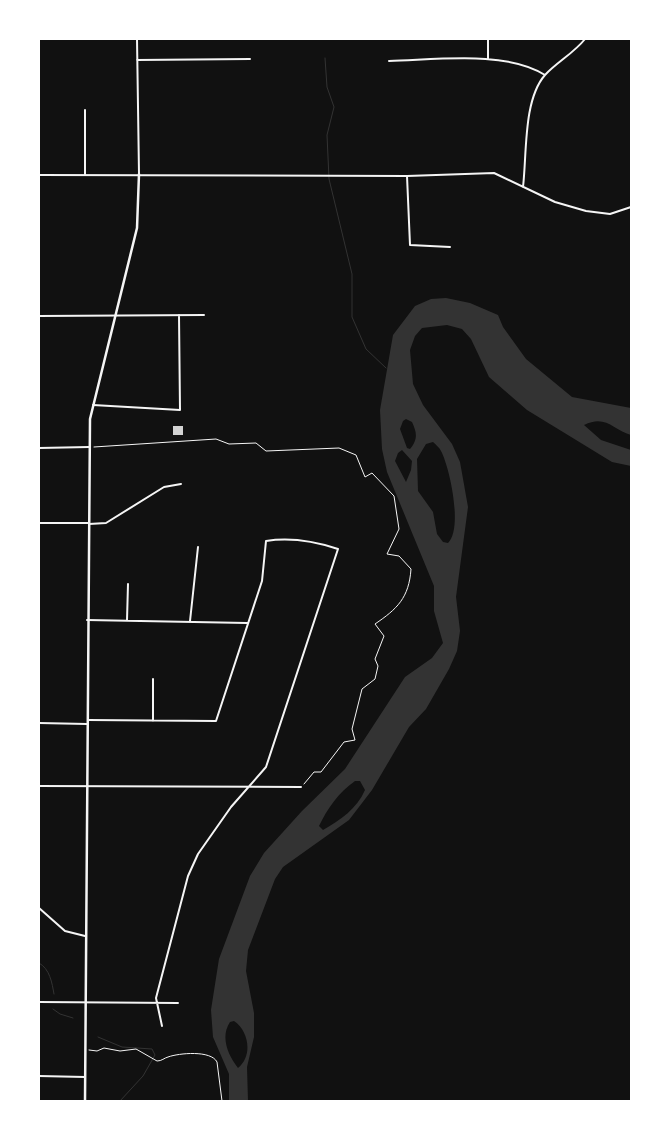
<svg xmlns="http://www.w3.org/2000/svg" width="670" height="1140" font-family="'Varela Round',sans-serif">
  <rect width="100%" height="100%" fill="#111"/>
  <path fill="#333" fill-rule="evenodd" d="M446,298L470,303L498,315L503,327L526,359L572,397L631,408V435C613,430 606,414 584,425L601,440L631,450V466L612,462L527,410L489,377L471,339L462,329L447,325L422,328L415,336L410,350L413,384L423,405L452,444L460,462L468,507L456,597L460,631L457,651L449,669L426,709L409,727L372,790L349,820L283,867L275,879L248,950L246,971L254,1013V1037L247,1067L248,1101H229V1074L213,1037L211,1010L219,959L250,876L264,853L302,811L345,769L405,677L432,658L443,643L434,611V586L387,472L382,449L380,410L393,335L415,306L431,299ZM406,419L412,422C417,433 418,439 410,449L407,448L400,429L403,421ZM433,442C436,445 439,447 441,451C450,468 463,529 448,543L443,542L437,534L433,512L418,491L417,459L426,444ZM402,450L412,461L411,470L406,482L395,461L398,453ZM355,781H360L365,790C357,809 340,820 323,830L319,826C327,809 339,792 355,781ZM234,1021C249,1031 253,1056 238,1068C228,1055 220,1037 230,1022Z"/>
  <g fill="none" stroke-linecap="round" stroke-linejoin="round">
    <path stroke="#333" stroke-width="1" d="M325,58L327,87L334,107L327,135L329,179L352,274V317L366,349L386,368
      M39,963C50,969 52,983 54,994
      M53,1009L60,1014L73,1018
      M98,1037L122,1047L152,1049L155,1055L143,1076L120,1101"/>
  </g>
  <path fill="#d3d3d3" d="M173,426H183V435H173Z"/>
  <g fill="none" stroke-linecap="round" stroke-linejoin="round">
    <path stroke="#f5f5f5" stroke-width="1" d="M94,447L216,439L229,444L256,443L266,451L339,448L356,455L365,477L372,473L394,496L399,529L387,554L399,556L411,569C409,598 397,609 375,624L384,636L375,659L378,666L375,679L362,689L352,729L355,740L344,742L321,772H314L304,784
      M89,1050L97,1051L104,1048L120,1051L136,1049L157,1061C162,1061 164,1058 168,1057C179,1053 211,1050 217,1062L222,1101"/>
    <path stroke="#f5f5f5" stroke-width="2" d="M137,39L139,174
      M488,39V59
      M137,60L250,59
      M389,61C435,60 506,50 545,75
      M85,110V175
      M39,175L407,176L494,173L555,202L586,211L610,214L631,207
      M407,176L410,245L450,247
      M523,187C527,154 523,100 545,75C557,62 574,53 585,39
      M39,316L204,315
      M93,405L180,410L179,315
      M39,448L89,447
      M39,523H88
      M89,524L106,523L164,487L181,484
      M87,620L247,623
      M127,620L128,584
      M190,621L198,547
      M88,720L216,721L262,581L266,541C291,537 314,541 338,549L266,767L231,807L198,854L188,876L156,998L162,1026
      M153,721V679
      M39,723L87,724
      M39,786L301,787
      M39,908L65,931L85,936
      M39,1002L178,1003
      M39,1076L85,1077"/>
    <path stroke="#f5f5f5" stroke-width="2.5" d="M85,1101L90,419L137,228L139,174"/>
  </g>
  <rect width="670" height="1140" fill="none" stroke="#ffffff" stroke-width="80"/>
</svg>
